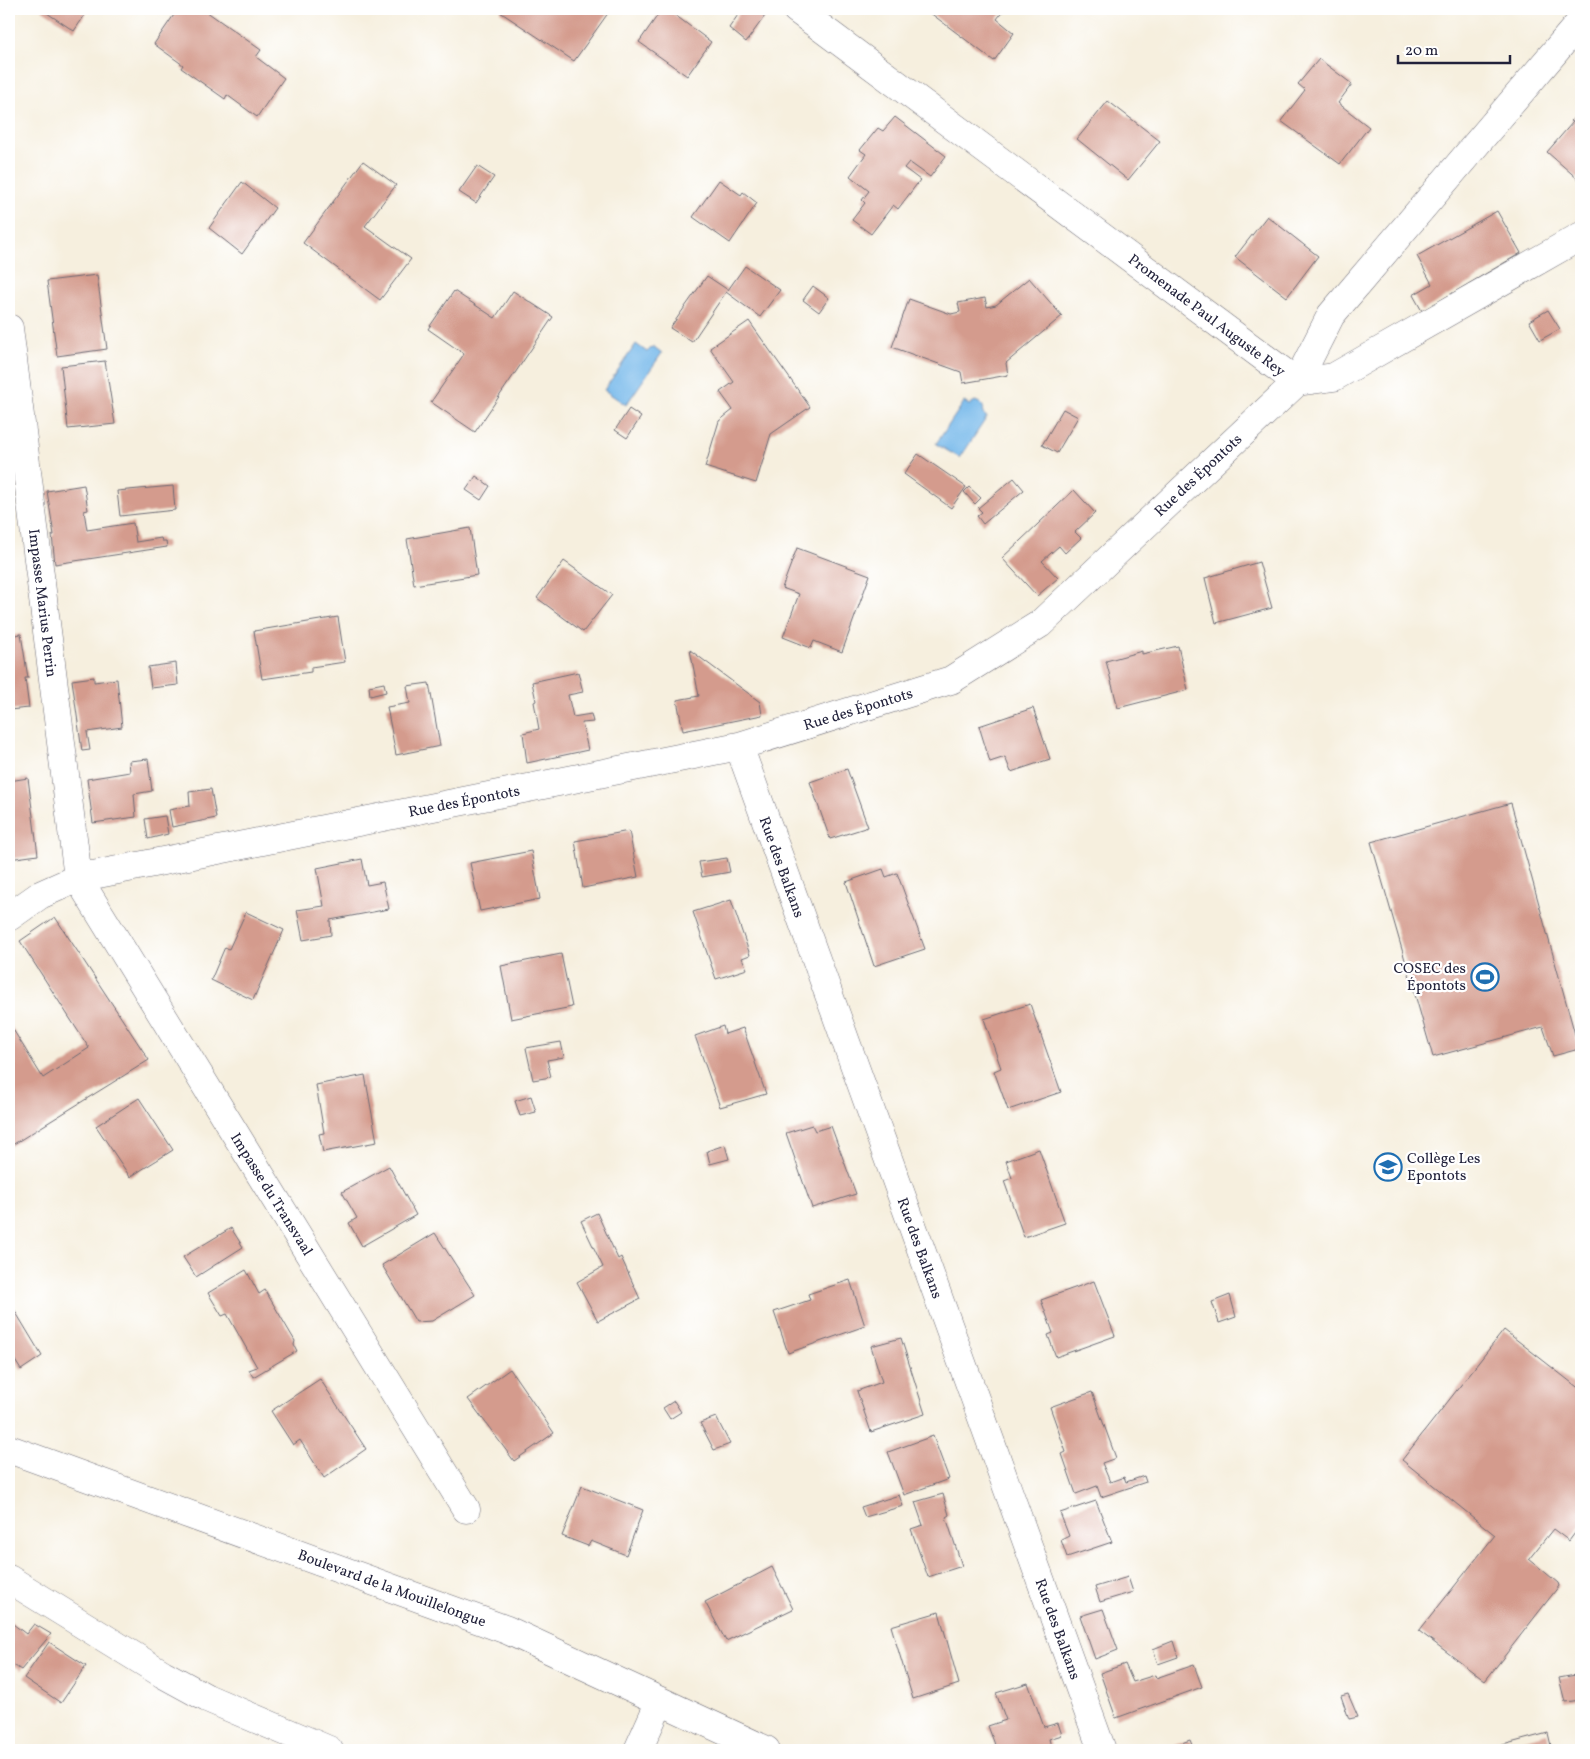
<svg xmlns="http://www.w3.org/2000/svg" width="1590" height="1759" font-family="Vollkorn,serif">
  <rect width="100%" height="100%" fill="#fff"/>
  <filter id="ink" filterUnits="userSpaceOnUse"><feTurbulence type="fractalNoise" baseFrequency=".02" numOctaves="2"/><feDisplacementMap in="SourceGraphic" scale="10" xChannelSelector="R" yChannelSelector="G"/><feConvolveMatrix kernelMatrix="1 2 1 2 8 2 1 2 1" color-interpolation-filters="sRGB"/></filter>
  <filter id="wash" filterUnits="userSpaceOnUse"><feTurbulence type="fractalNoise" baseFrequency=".0096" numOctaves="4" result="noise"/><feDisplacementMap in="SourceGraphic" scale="20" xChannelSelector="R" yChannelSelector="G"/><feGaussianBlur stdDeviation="1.12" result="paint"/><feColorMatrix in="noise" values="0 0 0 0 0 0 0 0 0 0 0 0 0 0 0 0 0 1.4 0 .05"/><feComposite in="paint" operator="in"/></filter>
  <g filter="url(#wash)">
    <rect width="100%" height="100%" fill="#f6efde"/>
    <path fill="#75b8ea" stroke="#4c6d92" d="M636,344L647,352L653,346L662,353L626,405L604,390Z
      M975,401C982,403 985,407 983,414L987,417L960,458L936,444L964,402L969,405Z"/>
    <g id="blocks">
      <path fill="#d49b8d" d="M41,9H89L74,31Z
        M178,9H203L261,50L256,57L284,78L257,117L227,95L225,99L181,68L183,65L154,44Z
        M502,9H611L574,61L500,12Z
        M662,9H667L711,42L687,76L639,42Z
        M742,9H770L746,42L729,28Z
        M925,9H1000L1003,11L997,19L1014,33L994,61Z
        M1319,59L1352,84L1338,103L1369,127L1340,164L1281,121L1305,90L1298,84Z
        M1108,101L1160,141L1128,180L1077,139Z
        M1581,109V178L1579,180L1547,152L1573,122L1571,121Z
        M895,117L946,156L930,177L909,162L904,168L920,180L898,209L893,205L871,234L852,220L865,203L862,200L869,191L850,176L866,154L860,150L878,128L883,131Z
        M363,161L396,185L365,226L411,259L380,300L303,243Z
        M477,166L494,177L476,203L459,192Z
        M719,180L741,195L743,192L757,203L730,243L693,217Z
        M242,182L275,208L242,254L209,228Z
        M1497,211L1521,253L1422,311L1413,295L1432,284L1417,256Z
        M1267,216L1318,256L1287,297L1235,257Z
        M745,266L780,290L760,317L726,292L692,342L670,328L707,276L728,290Z
        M97,275L107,349L57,356L47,281Z
        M1029,278L1062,316L1006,363L1008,375L963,383L961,372L892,347L909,299L951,314L960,312L958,303L985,298L987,307L996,305Z
        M813,286L829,298L819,312L803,300Z
        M454,291L495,318L513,291L553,317L475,432L431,402L464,354L428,329Z
        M1548,310L1560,329L1540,340L1529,321Z
        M749,321L810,407L771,434L756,483L705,467L719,421L733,410L720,392L734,382L710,348Z
        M105,361L115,424L68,429L61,366Z
        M629,409L641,417L627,438L615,430Z
        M1063,409L1078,417L1057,453L1042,445Z
        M918,454L966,487L951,508L904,474Z
        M476,476L490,486L481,500L466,490Z
        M1014,478L1024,490L983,524L977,516L982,512L978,508Z
        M84,485L88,510L84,511L87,530L133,523L136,542L161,538L162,541H166L167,547L55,564L52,535H54L47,491Z
        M173,486L175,510L120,516L117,491Z
        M969,487L981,498L975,504L964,492Z
        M1074,490L1095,513L1075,532L1081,538L1065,553L1059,546L1042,561L1058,578L1037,596L1002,558Z
        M470,528L477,575L414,585L407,539Z
        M797,548L870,575L842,652L814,641L811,648L783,637L799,594L782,588Z
        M564,561L612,595L583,632L537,598Z
        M1259,562L1272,608L1216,623L1205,578Z
        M338,617L345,662L311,667V672L262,679L254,631Z
        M21,634L28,678H25L29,708L9,710V636Z
        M1178,646L1188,690L1118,708L1106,661L1142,651V654Z
        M690,650L760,702L762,715L683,731L677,700L699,696Z
        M176,663L178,685L151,688L148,667Z
        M578,672L583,692L568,695L573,717L591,714L593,722L582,723L588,750L527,763L523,733L539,729L534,702L536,701L532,682Z
        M94,677V682L117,679L122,727L87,732L90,750L82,751L72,680Z
        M384,683L386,692L370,696L369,686Z
        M429,683L440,746L396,755L387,707L410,703L407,686Z
        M1033,708L1050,759L1011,772L1005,757L990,762L979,726Z
        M148,759L152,791L134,794L136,817L93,823L87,779L130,772L129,761Z
        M847,769L868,827L830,839L810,782Z
        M28,778L38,855L9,859V781Z
        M211,789L216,818L172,827L169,810L190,806L189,792Z
        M1511,803L1579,1049L1553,1056L1543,1027L1433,1057L1371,842Z
        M165,816L168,834L148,839L145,819Z
        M629,831L638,877L583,888L575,841Z
        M531,851L540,899L480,911L470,863Z
        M727,858L730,872L702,877L699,862Z
        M362,859L367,885L383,882L389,909L330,920L331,935L303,940L297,910L324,906L317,868Z
        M883,869L886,877L897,873L925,949L874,966L846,882Z
        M731,900L750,955L742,958L747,969L716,979L693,912Z
        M246,912L284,930L253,1000L211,980L225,947L229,949Z
        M55,917L149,1060L9,1147V1023L43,1078L89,1048L20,941Z
        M561,954L572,1007L511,1019L501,966Z
        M1030,1004L1061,1092L1008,1110L994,1071L1001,1068L984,1019Z
        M723,1026L725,1034L743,1028L766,1094L720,1107L695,1036Z
        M561,1042L564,1057L547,1060L551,1077L533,1080L526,1048Z
        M365,1075L377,1142L323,1152L319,1134L324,1133L316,1085Z
        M531,1096L536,1112L520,1116L515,1101Z
        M139,1098L173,1150L130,1177L96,1126Z
        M812,1125L815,1131L831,1126L856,1194L812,1208L786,1133Z
        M725,1145L729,1159L710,1164L707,1151Z
        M1039,1149L1065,1223L1024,1237L1004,1181L1012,1178L1006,1161Z
        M389,1166L416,1215L362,1246L349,1223L357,1218L342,1192Z
        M597,1213L618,1259L621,1257L640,1299L598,1321L577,1282L603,1267L581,1221Z
        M231,1228L243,1247L196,1277L183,1257Z
        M435,1233L475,1295L432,1321L416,1322L382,1265Z
        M246,1270L259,1294L265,1290L295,1341L294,1345L297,1351L253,1377L249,1370L257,1367L227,1314L222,1316L208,1293Z
        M850,1280L865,1326L788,1353L774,1312L810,1300L808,1294Z
        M1094,1281L1115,1336L1056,1357L1048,1335L1053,1333L1041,1300Z
        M1230,1295L1236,1317L1219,1323L1212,1302Z
        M9,1301L42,1356L21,1370L9,1351Z
        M1504,1330L1581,1390V1525L1569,1541L1553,1529L1529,1559L1558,1583L1559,1586L1485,1681L1419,1631L1495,1535L1402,1460Z
        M901,1338L925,1414L871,1432L857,1391L882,1382L871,1346Z
        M510,1369L554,1433L514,1461L468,1399Z
        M320,1379L366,1449L324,1478L300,1440L293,1445L271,1411Z
        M1092,1392L1116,1458L1102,1463L1110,1482L1124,1477L1126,1482L1144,1476L1146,1482L1101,1497L1097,1486L1076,1494L1062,1454L1066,1452L1050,1407Z
        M674,1401L681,1412L670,1419L663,1408Z
        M716,1417L730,1444L714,1450L700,1423Z
        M933,1436L949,1479L904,1495L888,1452Z
        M582,1486L643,1510L626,1555L591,1541L588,1546L562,1536Z
        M943,1494L949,1515L946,1517L962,1566L928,1577L911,1529L923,1525L915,1502Z
        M899,1495L903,1506L865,1517L861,1507Z
        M1096,1501L1112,1542L1067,1557L1061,1540L1069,1536L1060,1513Z
        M772,1567L793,1609L726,1641L705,1602Z
        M1128,1577L1133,1592L1100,1602L1095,1587Z
        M1103,1609L1118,1650L1095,1659L1080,1616Z
        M939,1612L959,1684L913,1699L891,1626Z
        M9,1621L26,1634L34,1624L51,1634L21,1670L9,1662Z
        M1173,1641L1178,1657L1158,1664L1153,1649Z
        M49,1642L86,1666L61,1703L24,1678Z
        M1125,1664L1133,1682L1155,1675L1156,1678L1194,1665L1202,1687L1116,1718L1100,1673Z
        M1581,1674V1700L1565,1702L1559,1678Z
        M1028,1683L1044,1727L1058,1723L1062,1735L1049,1739L1052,1750H997L988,1726L1006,1720L996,1693Z
        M1348,1694L1358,1717L1349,1719L1341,1696Z
        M1548,1733L1552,1750H1500L1499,1746Z
        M1190,1740L1194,1750H1162Z"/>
    </g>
  </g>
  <g filter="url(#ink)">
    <use href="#blocks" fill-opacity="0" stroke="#6c6a74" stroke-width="1"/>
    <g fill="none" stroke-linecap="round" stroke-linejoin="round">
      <g stroke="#6c6a74" stroke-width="29">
        <path id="minor" d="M796,9L1297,382L1331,315L1581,21
          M9,328L78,878L466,1509
          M739,746L1102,1750
          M9,917L40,895L78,878L739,746L951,680L1040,624L1297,382L1334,377L1581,236
          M9,1449L507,1630L766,1750
          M9,1579L163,1674L207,1698L329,1750
          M638,1750L660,1701"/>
      </g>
      <use href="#minor" stroke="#fff" stroke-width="28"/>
    </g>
  </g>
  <defs>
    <g id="stadium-ring" transform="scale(1.4375)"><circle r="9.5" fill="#fff" stroke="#1f6fb2" stroke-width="1.5"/><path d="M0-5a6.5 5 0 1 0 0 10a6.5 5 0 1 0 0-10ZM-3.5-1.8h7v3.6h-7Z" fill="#1f6fb2"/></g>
    <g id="school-ring" transform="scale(1.4375)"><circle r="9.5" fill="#fff" stroke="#1f6fb2" stroke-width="1.5"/><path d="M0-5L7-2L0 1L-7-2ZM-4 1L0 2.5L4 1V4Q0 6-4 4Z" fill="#1f6fb2"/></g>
  </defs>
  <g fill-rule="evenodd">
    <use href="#stadium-ring" x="1485" y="977"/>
    <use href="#school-ring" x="1388" y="1167"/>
  </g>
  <g text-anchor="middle" stroke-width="4.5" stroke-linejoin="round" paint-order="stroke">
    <g font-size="15" fill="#22223b" stroke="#fff">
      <text transform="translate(1207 315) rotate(37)" y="5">Promenade Paul Auguste Rey</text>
      <text transform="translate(1198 475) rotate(-43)" y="5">Rue des Épontots</text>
      <text transform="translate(43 603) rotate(83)" y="5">Impasse Marius Perrin</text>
      <text transform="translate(858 709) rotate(-17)" y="5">Rue des Épontots</text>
      <text transform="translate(464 801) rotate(-11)" y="5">Rue des Épontots</text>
      <text transform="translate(782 867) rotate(70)" y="5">Rue des Balkans</text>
      <text transform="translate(272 1194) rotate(58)" y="5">Impasse du Transvaal</text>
      <text transform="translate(920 1248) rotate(70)" y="5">Rue des Balkans</text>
      <text transform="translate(392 1588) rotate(20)" y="5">Boulevard de la Mouillelongue</text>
      <text transform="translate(1058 1629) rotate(70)" y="5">Rue des Balkans</text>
    </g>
    <g font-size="15" fill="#22223b" stroke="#fff" text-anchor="end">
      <text x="1466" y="973">COSEC des<tspan x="1466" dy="17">Épontots</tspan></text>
      <text x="1407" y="1163" text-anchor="start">Collège Les<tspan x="1407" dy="17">Epontots</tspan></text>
    </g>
  </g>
  <rect width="1590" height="1759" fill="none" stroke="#fff" stroke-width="30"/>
  <path d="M1398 55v8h112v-8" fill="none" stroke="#22223b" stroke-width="2.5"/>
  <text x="1405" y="55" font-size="15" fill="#22223b" stroke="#ffffff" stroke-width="4" paint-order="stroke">20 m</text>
</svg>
